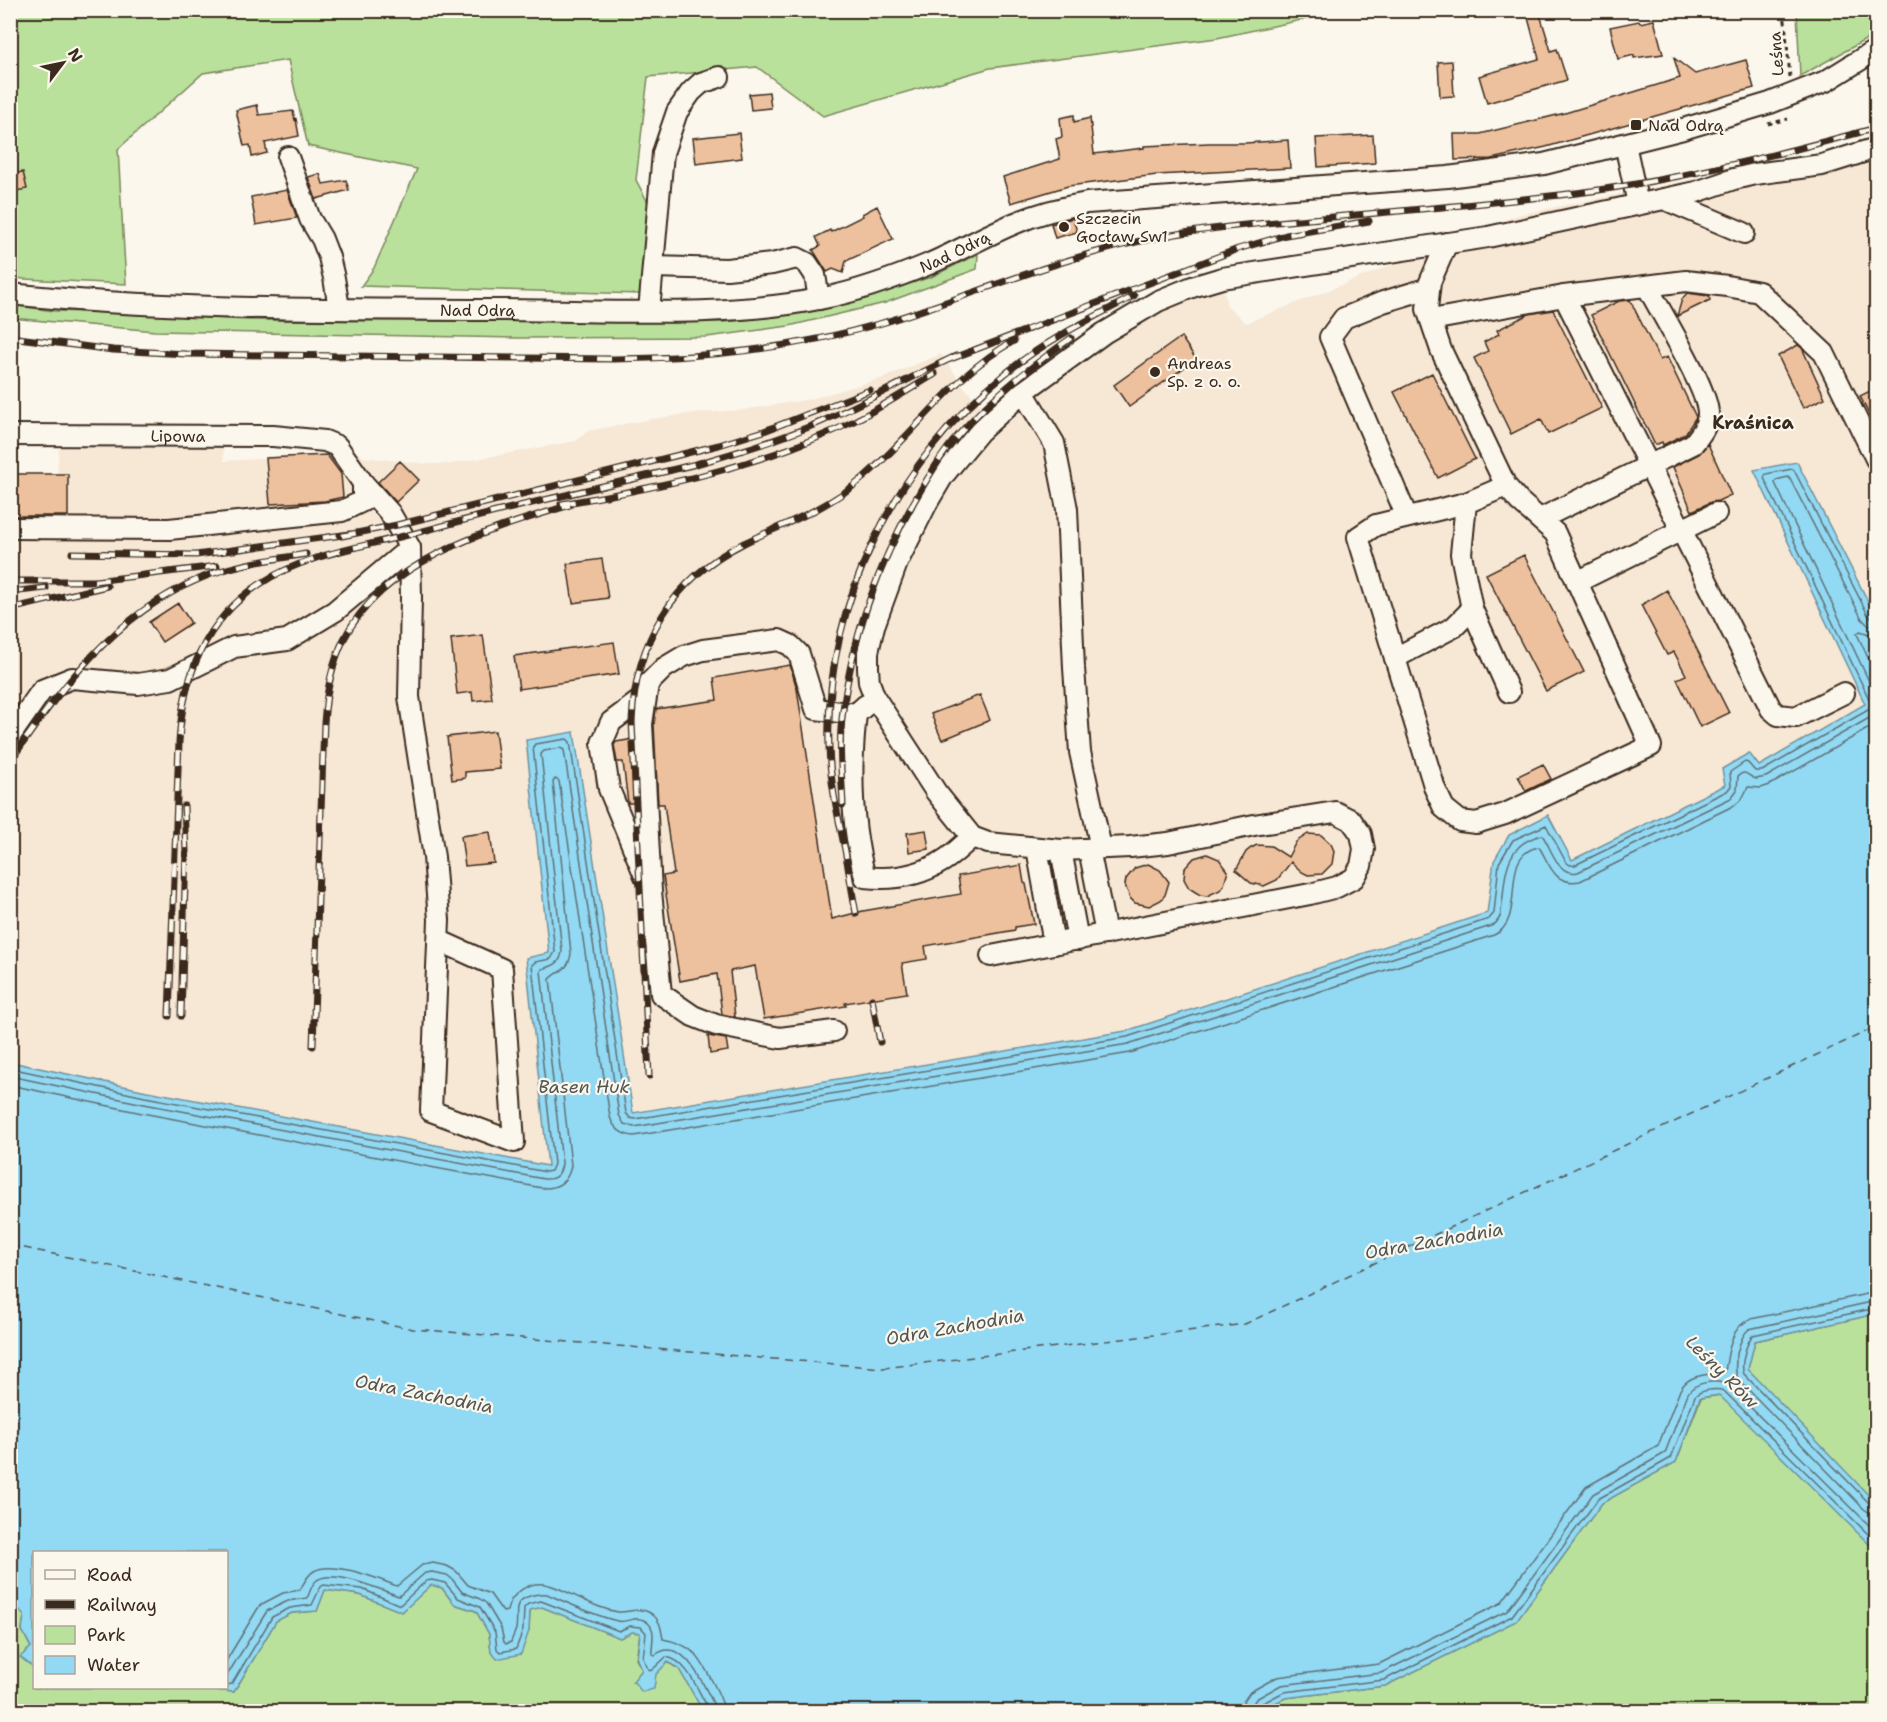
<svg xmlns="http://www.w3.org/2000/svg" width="1887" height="1722" font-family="'Shantell Sans',sans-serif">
  <rect width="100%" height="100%" fill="#fbf7ec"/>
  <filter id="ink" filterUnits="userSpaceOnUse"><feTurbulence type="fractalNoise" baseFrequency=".0167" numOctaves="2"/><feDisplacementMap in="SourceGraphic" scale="12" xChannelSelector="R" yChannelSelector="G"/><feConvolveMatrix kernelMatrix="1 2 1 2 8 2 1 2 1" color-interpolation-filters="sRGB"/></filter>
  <g filter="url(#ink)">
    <path fill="#f7e7d5" d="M1876,139V617L1797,462L1754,470L1865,704L1758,766L1749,754L1725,785L1572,860L1488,913L1126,1031L632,1114L575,732L526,740L549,953L526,958L549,1166L147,1091L11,1062V474H57L59,448H223L224,461L333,455L334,469H337L341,474L362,465L357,452L363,457L428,464H450L576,441L588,431L651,419L697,413L743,410L811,399L883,378L941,354L964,387L988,412L1018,385L1077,340L1125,309L1173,285L1201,274L1220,268L1227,306L1246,323L1517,215L1836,150Z"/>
    <path fill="#bae19c" stroke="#7a865d" stroke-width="1.5" d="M10,11H1343L1217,38L990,68L823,116L757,67L648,77L636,180L653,212L641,280V294L361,286L374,268L417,169L308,146L288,60L203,73L118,149L126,284L24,279L11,277Z
      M1797,11H1876V34L1800,76Z
      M978,254L977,269L885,303L789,326L707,337L518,338L155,331L11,318V305L54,311L149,314L248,320L724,322L781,316L855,301L931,277Z
      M1876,1314V1711L1260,1712L1285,1698L1385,1686L1516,1621L1602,1503L1676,1462L1701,1398L1742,1392L1755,1341Z
      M431,1585L442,1588L454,1604L476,1611L489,1634L491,1652L529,1631L530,1610L542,1607L620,1638L632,1632L640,1633L636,1659L642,1670L633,1682L656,1674L667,1662L679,1669L703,1711L11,1712V1597L24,1616L22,1630L31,1648L21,1657L34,1668V1688H186L234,1692L276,1621L292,1613L317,1611L325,1590L360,1595L402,1612Z"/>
    <path fill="#92d9f4" stroke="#6f939e" stroke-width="1.5" d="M1797,462L1876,617V1314L1755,1341L1748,1369L1876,1503V1551L1719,1395L1700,1398L1676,1462L1602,1503L1516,1621L1385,1686L1285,1698L1260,1711H703L679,1669L668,1662L656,1674L654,1689L642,1692L633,1681L642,1670L637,1659L640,1633L632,1632L620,1638L542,1607L530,1610L529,1631L521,1654L497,1659L491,1652L489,1634L476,1611L454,1604L442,1588L431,1585L402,1612L360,1595L325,1590L317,1611L292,1613L276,1621L234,1692L186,1688H226V1552H34V1668L20,1657L31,1647L22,1630L24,1616L10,1597L11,1062L147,1091L548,1166L526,958L549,953L526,740L574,732L633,1113L1126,1031L1487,913L1494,861L1509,835L1548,815L1572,860L1725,785L1722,769L1749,753L1759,766L1865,704L1754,470Z"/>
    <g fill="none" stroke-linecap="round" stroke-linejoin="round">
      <path stroke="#5e7074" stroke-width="1.5" d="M1876,626L1868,625L1862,619L1790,479L1788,477L1776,480L1775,483L1876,696
        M1876,635L1869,634L1860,631L1857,634L1876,675
        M10,1068L145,1097L546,1172L551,1171L554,1164L532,965L535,962L551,959L555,952L533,747L535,744L567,739L570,742L626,1113L630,1118L635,1119L1127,1037L1489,919L1494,913L1499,863L1513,840L1546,825L1566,862L1570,865H1575L1727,791L1731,786L1730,772L1745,762L1748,763L1755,771H1762L1868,710L1871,705L1870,701L1764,478L1766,474L1792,469L1794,470L1868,615L1872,618L1876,619
        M10,1076L144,1104L544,1179C555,1180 561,1174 562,1163L541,971L542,969C553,966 561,964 562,951L541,754L544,751L560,748L564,750L619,1115L624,1124L634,1127L1128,1044L1491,926L1496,923L1500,917C1507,883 1499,845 1542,835C1552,848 1557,877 1578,872L1731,798L1737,790L1738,776C1746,769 1747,776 1756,779L1766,777L1871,717L1876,711
        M10,1085L142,1113L542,1188C558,1189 569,1181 571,1165L550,979C560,969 569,971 571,953L553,782L555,779L559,781L610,1117C614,1129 622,1135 634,1136L1130,1053L1494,935C1529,919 1496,854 1539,847C1550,864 1553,886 1580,881L1735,805L1742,799L1748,787L1761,788L1770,785L1876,724
        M1876,1301L1749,1329C1739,1337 1731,1368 1739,1380L1864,1509L1870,1513L1876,1514
        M1876,1308L1753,1335C1746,1343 1740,1365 1744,1374L1870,1504L1876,1506
        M226,1661L260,1605L283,1593L300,1590C304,1583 307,1575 314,1571C333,1560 378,1579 397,1586L422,1565L433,1563L447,1566L456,1571L468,1585L490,1594L503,1612L507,1611C510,1593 530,1580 549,1585C572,1592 593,1608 618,1612C630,1613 640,1605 653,1615C661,1621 661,1630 663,1639C674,1641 684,1644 693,1652C702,1660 724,1700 724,1712
        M226,1677L267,1611L288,1601L307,1598C310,1593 311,1585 316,1581C330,1567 383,1591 399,1596L425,1573L432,1572L447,1575L452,1579L462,1592L480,1599L486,1603L501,1628L504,1642L506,1644L511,1642C512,1638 515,1633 516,1629C519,1611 510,1601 533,1595C539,1594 542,1593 547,1594C570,1604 593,1615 617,1621C627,1624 637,1613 648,1623C657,1631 651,1644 652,1654L655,1655C683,1634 703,1684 713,1703L715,1712
        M226,1685L232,1684L272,1617L290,1608L312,1605L320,1588L323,1585L362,1589L400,1605L426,1581L432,1580L445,1583L458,1598L480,1607L495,1632L497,1649L500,1652L516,1649L523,1630L524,1608L528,1604L541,1601L619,1631L630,1626L641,1627L646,1633L643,1658L648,1669L652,1670L666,1657C687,1660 697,1689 707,1706V1712
        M1242,1712L1243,1702L1250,1692L1277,1677L1379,1664L1501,1603L1586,1487L1658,1446L1680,1390C1689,1373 1708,1375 1725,1372C1728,1353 1730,1326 1751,1319L1876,1292
        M1251,1712L1252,1705L1256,1699L1281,1685L1381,1673L1507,1611L1593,1494L1665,1453L1688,1393C1695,1382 1717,1378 1729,1386L1876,1532
        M1258,1712L1261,1704L1284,1692L1384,1680L1512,1616L1598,1499L1671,1458L1695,1396C1700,1390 1716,1388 1724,1391L1876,1542"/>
      <path stroke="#515654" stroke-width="1.5" stroke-dasharray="8 6" stroke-linecap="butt" d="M10,1245L413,1329L883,1368L1245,1324L1876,1027"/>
    </g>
    <path fill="#eec19e" stroke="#3b2a1e" stroke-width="1.5" d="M1539,11L1551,51L1557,49L1567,80L1487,103L1479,76L1539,59L1527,14Z
      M1654,20L1663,54L1634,58V55L1618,59L1610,27L1639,21L1640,23Z
      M1674,58L1695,74L1746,60L1754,88L1546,147L1491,159L1455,160L1454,134H1480L1565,113L1680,78Z
      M1452,61L1454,96L1440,97L1438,62Z
      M769,92L771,108L751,110L749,94Z
      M257,105L259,115L293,111L295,120L296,119L299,136L265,143L267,153L252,157L250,145L244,146L236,110Z
      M1074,115V122L1090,118L1094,154L1144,148V146L1209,143H1245L1288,140L1290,168L1157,175L1068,186L1011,203L1003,177L1060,159L1056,139L1062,137L1060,118Z
      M739,133L742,158L696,164L693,138Z
      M1373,135L1375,163L1318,167L1316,138Z
      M23,172L27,189L10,192V174Z
      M320,174L323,184L346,180L349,190L316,199L308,177Z
      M287,190L297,218L256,225L251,197Z
      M877,206L893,239L846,261L843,273L833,269L827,272L813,250L820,246L816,237L830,230L831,232L863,216L862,214Z
      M1073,218L1077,232L1055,238L1051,224Z
      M1687,293L1709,296L1710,300L1677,316L1682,299Z
      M1630,300L1660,360L1667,357L1696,417L1685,434L1663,445L1662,442L1655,445L1591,315L1619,301Z
      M1553,310L1602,408L1548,434L1541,419L1511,434L1474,358L1488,351L1484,342L1499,334L1497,330L1529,314Z
      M1181,337L1196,359L1129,407L1114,385Z
      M1798,345L1802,348L1825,398L1803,408L1778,356Z
      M1432,373L1475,459L1438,478L1394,392Z
      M1876,388V429L1860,396Z
      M1708,444L1731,495L1718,501L1711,502L1692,511L1673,467L1699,454Z
      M327,455L341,474L343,497L325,501L270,504L266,458Z
      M400,461L419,480L396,502L378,482Z
      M10,474H68V516H10Z
      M1524,555L1584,672L1546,691L1486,574Z
      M602,559L608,598L573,603L567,564Z
      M1667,590L1729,713L1700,727L1677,679L1686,675L1674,652L1667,655L1641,605Z
      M178,603L191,623L162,642L149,622Z
      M483,635L492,699L473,701L472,692L457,694L451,639Z
      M614,642L619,674L519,689L514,656Z
      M790,665L797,689L832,919L863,911L961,894L958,876L1021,865L1024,883L1026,884L1034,924L1015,927V930L925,946L927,959L902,963L907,993L845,1003L846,1006L790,1015L764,1019L755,966L730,971L735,1017L722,1014L717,974L680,981L663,876L674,874L664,804H658L654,725L656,709L717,700L714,678Z
      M980,695L990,720L942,740L931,714Z
      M495,731L500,769L465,772V778L452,780L447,737Z
      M631,738L634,803H628L623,762H617L614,745L616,742L628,740Z
      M1543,764L1551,779L1526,791L1518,776Z
      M926,830L929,849L909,852L907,833Z
      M490,832L494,863L465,866L461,836Z
      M1308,834L1321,835L1331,844L1334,851L1332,864L1322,874L1308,875L1302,872L1291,862L1277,880L1264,886L1251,883L1236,870L1246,852L1251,848L1257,845L1271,846L1288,857L1296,842Z
      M1207,854L1219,859L1228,871L1224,885L1220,890L1207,896L1200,895L1189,888L1184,879L1185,868L1194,858Z
      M1148,864L1160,870L1169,882L1165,895L1161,900L1149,906L1135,903L1130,898L1125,885L1126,879L1135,868Z
      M708,1036L726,1039L728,1051L710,1054Z"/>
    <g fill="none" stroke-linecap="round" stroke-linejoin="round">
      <g stroke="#3b2a1e" stroke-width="24">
        <g id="minor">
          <path d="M1625,144L1638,204"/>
          <path d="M288,157L310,219L322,239L329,257L334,278L339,308"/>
          <path d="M1664,199L1744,233"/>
          <path d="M1447,243L1430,282L1427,309L1441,350L1506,486L1519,501L1555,533L1651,746L1505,814L1476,823L1460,821L1444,808L1435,789L1358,537L1376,525L1466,503L1506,486"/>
          <path d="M653,267L727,269L772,264L797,258L807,263L815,275L819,299"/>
          <path id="s1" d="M10,294C173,311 337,309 500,310C605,310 722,319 824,298C860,291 895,278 929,264C959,251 988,234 1018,222C1040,213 1064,207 1087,203L1448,177L1544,164L1683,129L1770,103L1826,81L1876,50"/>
          <path d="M1564,296L1771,709L1778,715L1796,717L1844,693"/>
          <path d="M649,311L663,153L677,112L691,92L701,83L719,77"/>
          <path d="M1431,320L1564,296L1686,281L1727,286L1759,292L1824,353L1876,459"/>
          <path d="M1023,392L1054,443L1067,509L1074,668L1080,752L1101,848"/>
          <path id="s2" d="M10,435L273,436L325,441L337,446L363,483V501L342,511L169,529L10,528"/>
          <path d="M363,483L390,513L410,548L411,598L409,697L434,857L439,920L431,1111L514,1142L502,969L438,940"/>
          <path d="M1466,503L1461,554L1472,609L1509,692"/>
          <path d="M1407,517L1330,337L1344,318L1383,302L1429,288"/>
          <path d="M1540,519L1693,444C1700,435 1707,427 1708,415C1710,392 1660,311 1647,286"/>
          <path d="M1577,582L1716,513"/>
          <path d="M1395,658L1454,627L1472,609"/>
          <path d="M866,705L856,714C850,767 851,825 865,877C892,880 919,876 943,861C953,855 963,845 972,837"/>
          <path d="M10,736L42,690L72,678L138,684L170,679L234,647L287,640L335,611L410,548"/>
          <path d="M1037,848L1054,944"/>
          <path d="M1089,849L1106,934"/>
          <path d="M1061,850L1078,940"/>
          <path d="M645,876L609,789L602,743L611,722L646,696"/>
          <path d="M991,956L1310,894L1337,887L1354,878L1361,866L1364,849L1361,834L1351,820L1335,812L1254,825L1168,843L1130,847L1061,850L988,843L972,837L936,792L875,698L869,682L868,668V652L874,626L897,563L927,503L943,476L980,431L1023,392L1104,333L1158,301L1192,287L1222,278L1488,237L1696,192L1734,179L1755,174L1822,165L1876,148"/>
          <path d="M834,1031L780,1038L716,1025L693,1016L661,994L651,891L642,724L648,684L664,668L684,656L703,650L779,640L790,645L799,654L816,709L856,714"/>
        </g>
      </g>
      <path stroke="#3b2a1e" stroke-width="3" stroke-dasharray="4.5 4.5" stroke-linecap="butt" d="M1784,10L1790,77
        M1768,124L1788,119"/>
      <use href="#minor" stroke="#fbf7ec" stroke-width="20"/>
      <g stroke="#3b2a1e" stroke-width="7">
        <path id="rail" d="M10,337L113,350L186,354L613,359C705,358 793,349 882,323C975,295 1064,255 1160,237C1213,227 1267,223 1321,218C1401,211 1480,204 1560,195C1667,183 1772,156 1876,128
          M948,360L1238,249L1286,235L1369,221
          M561,504C650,489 743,470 826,434C864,418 899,396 935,374
          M342,536L397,525L719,445L764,431L870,390
          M72,553L196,555L350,534
          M10,581H95L217,566
          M10,592L46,588
          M10,609L107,586
          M10,762C59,689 116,614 199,579C233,564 270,560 306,554
          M843,805C842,779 839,753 841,728C849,643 879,560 922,488C932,471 942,454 955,439C988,400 1030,367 1071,338
          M856,913C852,892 849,871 845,850C838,816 830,782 829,747C824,605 896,460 1006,373C1045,341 1090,319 1134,296
          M872,999L880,1042
          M169,1016L179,742C183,677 204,621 260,584C302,556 356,548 404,536C458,522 512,507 566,495C609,484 653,475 696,464C739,452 782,439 823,421C868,401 911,377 956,356
          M181,1016L186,852L184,806
          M313,1046L324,723C326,695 331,665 344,639C384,560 491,529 570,505
          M649,1076L632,722C635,642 672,579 744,543C784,524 829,508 863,478C915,434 953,374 1014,341"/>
      </g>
      <use href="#rail" stroke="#fbf7ec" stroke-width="4.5" stroke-dasharray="14" stroke-linecap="butt"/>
    </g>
  </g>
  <g fill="#3b2a1e" stroke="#fbf7ec" stroke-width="2">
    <rect x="1630" y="119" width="12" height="12" rx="3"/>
    <circle cx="1064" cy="227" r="6"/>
    <circle cx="1155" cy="372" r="6"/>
  </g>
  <g text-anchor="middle" stroke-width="4.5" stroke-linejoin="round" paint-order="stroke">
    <g font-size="16" fill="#3b2a1e" stroke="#fbf7ec">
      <text transform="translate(1776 54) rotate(-94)" y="6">Leśna</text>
      <text dy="6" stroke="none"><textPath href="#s1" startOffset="954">Nad Odrą</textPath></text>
      <text dy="6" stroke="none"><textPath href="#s1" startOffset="468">Nad Odrą</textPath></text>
      <text dy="6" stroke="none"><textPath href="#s2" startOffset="168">Lipowa</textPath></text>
    </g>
    <g font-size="16" fill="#3b2a1e" stroke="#fbf7ec" text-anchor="start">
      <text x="1648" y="131">Nad Odrą</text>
      <text x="1076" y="224">Szczecin<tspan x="1076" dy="18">Gocław Sw1</tspan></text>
      <text x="1167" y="369">Andreas<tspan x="1167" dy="18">Sp. z o. o.</tspan></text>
    </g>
    <g font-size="18" font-weight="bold" fill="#3b2a1e" stroke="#fbf7ec">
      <text x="1753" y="429">Kraśnica</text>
    </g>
    <g font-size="18" font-style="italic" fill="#515654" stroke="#fbf7ec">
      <text x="584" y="1093">Basen Huk</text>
      <text transform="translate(1434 1241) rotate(-10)" y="6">Odra Zachodnia</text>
      <text transform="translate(955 1327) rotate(-10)" y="6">Odra Zachodnia</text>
      <text transform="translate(1722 1372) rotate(45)" y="6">Leśny Rów</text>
      <text transform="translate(424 1394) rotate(11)" y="6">Odra Zachodnia</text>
    </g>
  </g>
  <rect width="1887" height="1722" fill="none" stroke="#fbf7ec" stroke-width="36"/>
  <rect x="18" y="18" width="1851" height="1686" fill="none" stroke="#3b2a1e" stroke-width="2" filter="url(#ink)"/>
  <rect x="33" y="1551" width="195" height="138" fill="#fbf7ec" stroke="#aea59a" stroke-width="1.5"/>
  <rect x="45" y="1570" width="30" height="9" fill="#fbf7ec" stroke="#aea59a" stroke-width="1.5"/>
  <text x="87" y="1581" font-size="18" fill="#3b2a1e">Road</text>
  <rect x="45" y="1600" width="30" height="9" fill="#3b2a1e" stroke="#aea59a" stroke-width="1.5"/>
  <text x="87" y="1611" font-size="18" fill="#3b2a1e">Railway</text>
  <rect x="45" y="1626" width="30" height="18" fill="#bae19c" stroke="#aea59a" stroke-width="1.5"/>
  <text x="87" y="1641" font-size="18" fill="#3b2a1e">Park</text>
  <rect x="45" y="1656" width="30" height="18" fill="#92d9f4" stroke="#aea59a" stroke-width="1.5"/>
  <text x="87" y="1671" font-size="18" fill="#3b2a1e">Water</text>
  <g transform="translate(63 63) rotate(58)" stroke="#fbf7ec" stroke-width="4.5" paint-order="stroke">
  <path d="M0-4.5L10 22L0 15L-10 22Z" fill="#3b2a1e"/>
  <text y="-9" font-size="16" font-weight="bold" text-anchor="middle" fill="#3b2a1e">N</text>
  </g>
</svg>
